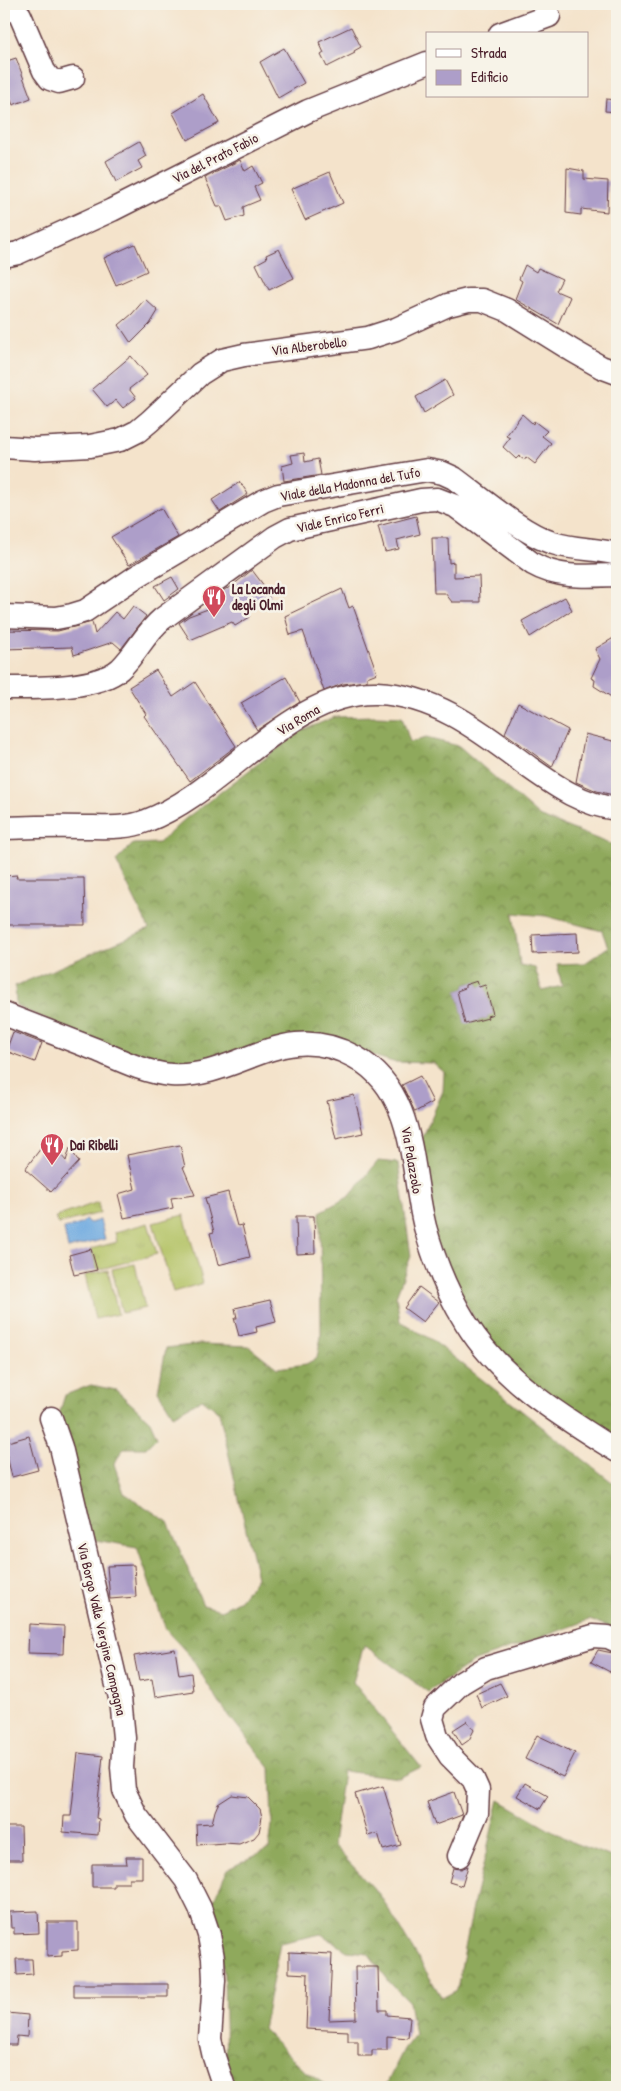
<svg xmlns="http://www.w3.org/2000/svg" width="621" height="2091" font-family="'Patrick Hand',sans-serif">
  <defs>
    <pattern id="grass-tufts" width="24" height="20" patternUnits="userSpaceOnUse" patternTransform="scale(1.25)"><rect width="24" height="20" fill="#b4c366"/><path d="M3 7l-1-3M5 7V3M7 7l1-3M15 17l-1-3M17 17v-4M19 17l1-3" fill="none" stroke="#9ca759"/></pattern>
    <pattern id="forest-crowns" width="20" height="18" patternUnits="userSpaceOnUse" patternTransform="scale(1.25)"><rect width="20" height="18" fill="#8fa95b"/><path d="M2 6a3 3 0 1 1 6 0M12 15a3 3 0 1 1 6 0" fill="none" stroke="#77894b"/></pattern>
  </defs>
  <rect width="100%" height="100%" fill="#f7f3e8"/>
  <filter id="ink" filterUnits="userSpaceOnUse"><feTurbulence type="fractalNoise" baseFrequency=".02" numOctaves="2"/><feDisplacementMap in="SourceGraphic" scale="10" xChannelSelector="R" yChannelSelector="G"/><feConvolveMatrix kernelMatrix="1 2 1 2 8 2 1 2 1" color-interpolation-filters="sRGB"/></filter>
  <filter id="wash" filterUnits="userSpaceOnUse"><feTurbulence type="fractalNoise" baseFrequency=".0096" numOctaves="4" result="noise"/><feDisplacementMap in="SourceGraphic" scale="20" xChannelSelector="R" yChannelSelector="G"/><feGaussianBlur stdDeviation="1.12" result="paint"/><feColorMatrix in="noise" values="0 0 0 0 0 0 0 0 0 0 0 0 0 0 0 0 0 1.4 0 .05"/><feComposite in="paint" operator="in"/></filter>
  <g filter="url(#wash)">
    <rect width="100%" height="100%" fill="#f4e3cb"/>
    <path fill="url(#grass-tufts)" stroke="#7f7148" d="M98,1202L100,1213L58,1224L56,1217Z
      M148,1223L157,1254L97,1270L91,1249L117,1242L115,1232Z"/>
    <path fill="url(#forest-crowns)" stroke="#6c6443" fill-rule="evenodd" d="M376,716L402,717L410,742L426,738L459,746L539,816L610,844H617V1444L523,1381L487,1344L434,1239L425,1186L422,1139L443,1091L444,1072L433,1063L393,1062L326,1041L181,1069L144,1063L16,1006L15,986L149,929L116,861L133,844L159,843L185,819L301,731L335,717ZM513,913L546,916L602,931L608,947L585,963L557,964L562,986L542,991L535,968L520,965ZM477,981L479,987L485,986L493,1014L487,1016L488,1018L465,1024L457,991L465,988V985Z
      M378,1161L398,1163L411,1256L396,1296L400,1321L432,1340L617,1486V1629L589,1620L475,1661L428,1692L364,1645L353,1682L421,1767L399,1778L343,1771L333,1845L380,1895L442,1998L457,1990L474,1902L499,1800L574,1843L617,1859V2087H385L404,2049L415,2035L409,2002L391,1984L368,1953L347,1951L321,1934L280,1943L263,2029L306,2072L329,2087H234L226,2065L224,1975L213,1901L228,1869L269,1849L272,1824L270,1768L220,1704L190,1656L166,1630L137,1547L90,1539L57,1421L65,1395L91,1385L116,1390L150,1421L157,1437L146,1448H124L114,1464L124,1493L168,1522L203,1605L221,1610L240,1600L257,1577L219,1412L202,1399L173,1415L158,1391L166,1348L201,1344L249,1346L277,1368L306,1364L317,1358L321,1336L320,1212L350,1196Z"/>
    <path fill="#b4c366" stroke="#7f7148" d="M184,1215L203,1283L173,1292L153,1223Z
      M135,1264L145,1308L122,1313L112,1269Z
      M108,1270L118,1314L95,1319L85,1275Z"/>
    <path fill="#70aae0" stroke="#5d6486" d="M85,1220L90,1223L100,1220L105,1239L68,1249L64,1229L81,1224Z"/>
    <g id="blocks">
      <path fill="#ad9ec9" d="M351,27L361,47L354,51L355,53L327,67L321,55L324,53L319,42Z
        M284,48L304,83L278,98L260,62Z
        M16,58L31,98L13,105L4,83V62Z
        M203,94L219,123L187,140L173,113Z
        M606,99L617,100V112L605,111Z
        M139,142L146,156L138,161L142,168L116,182L106,161Z
        M240,160L245,171L253,166L262,183L254,187L260,200L243,207L244,216L227,221L221,206H217L205,178Z
        M567,168L584,171V179L608,181L607,212L581,209V215L566,213Z
        M330,172L343,203L305,220L291,189Z
        M135,244L147,271L116,285L104,258Z
        M279,249L294,278L269,290L256,264L267,258L266,255Z
        M525,265L536,272L538,268L562,279L556,291L570,297L558,324L515,299L522,281L519,279Z
        M145,299L158,311L150,324L131,343L119,325L132,314Z
        M131,356L147,375L129,389L136,398L123,408L116,400L107,407L92,389Z
        M445,380L453,395L424,413L416,397Z
        M522,414L533,424L534,421L547,431L542,436L551,443L535,464L526,457L524,460L519,456L516,459L503,447L510,438L506,436Z
        M304,453L305,462L318,459L321,475L284,481L282,466L293,463L291,455Z
        M240,482L248,494L220,512L212,500Z
        M161,508L178,537L129,565L111,537Z
        M416,516L420,534L397,540L399,549L385,552L378,526Z
        M432,538H448L449,563L454,562V577L479,576L480,602H452L445,593H434Z
        M252,570L271,595L247,613L250,617L235,626L232,622L190,640L179,623L189,616L224,603L219,594L227,588L228,589Z
        M172,577L179,589L164,600L155,586Z
        M342,589L349,608L353,606L377,673L367,677V681L343,684L324,691L303,631L290,635L285,616Z
        M565,597L572,610L530,637L522,621Z
        M133,606L146,616L121,649L113,642L74,655L72,647L4,649V630L58,631L92,622L95,634L115,612L123,619Z
        M617,636V689L613,698L594,686L595,680L591,678L600,659L595,649Z
        M156,670L173,697L195,682L236,746L190,781L144,716L146,714L129,687Z
        M286,677L300,702L257,730L241,703Z
        M518,703L568,730L552,767L505,733Z
        M585,734L617,742V796L597,791L576,782Z
        M17,875L16,878H84L85,925H4V876Z
        M577,933L578,952L533,954L532,935Z
        M477,981L479,987L485,985L493,1014L487,1016L488,1018L465,1024L457,991L465,988V985Z
        M13,1032L42,1043L35,1062L6,1051Z
        M420,1076L433,1102L415,1112L402,1085Z
        M354,1095L363,1133L336,1139L327,1101Z
        M48,1139L66,1161L70,1148L79,1162L51,1192L25,1169Z
        M180,1145L185,1167H183L195,1195L171,1198L173,1208L124,1218L118,1194L135,1189L127,1155Z
        M228,1192L237,1226L242,1225L250,1257L218,1265L210,1233L214,1232L205,1198Z
        M296,1216H314L315,1253L297,1254Z
        M91,1249L97,1270L74,1275L69,1255Z
        M419,1287L439,1302L423,1322L404,1308Z
        M270,1300L276,1322L256,1327L257,1332L239,1336L234,1318H237L235,1308Z
        M29,1436L38,1470L12,1477L4,1443Z
        M134,1565L136,1597L110,1599L107,1566Z
        M29,1624L64,1626L63,1654L28,1653Z
        M175,1649L179,1675L191,1673L193,1691L155,1697L152,1679L139,1681L134,1656Z
        M598,1650L617,1654V1659L610,1672L591,1662Z
        M500,1683L507,1696L482,1708L476,1694Z
        M467,1721L474,1730L469,1740L462,1745L453,1730Z
        M537,1735L575,1753L563,1777L525,1759Z
        M78,1753L103,1756L96,1818L99,1819L98,1835L63,1832L64,1816H71Z
        M525,1783L548,1796L540,1809L517,1796Z
        M383,1786L401,1845L383,1850L378,1833L368,1836L355,1794Z
        M454,1792L462,1815L435,1825L427,1802Z
        M232,1795L248,1797L260,1809L262,1817L259,1832L254,1838L239,1844L225,1843L197,1845L196,1824L212,1823L215,1811L218,1804Z
        M4,1827H21L22,1860H4Z
        M126,1857H142V1878H129V1883H114V1887H92V1864H127Z
        M468,1866L462,1886L449,1882L453,1868L461,1869Z
        M38,1911L39,1933L14,1934V1928H11L10,1912Z
        M47,1922H78V1950L62,1951V1956L47,1957Z
        M289,1952L332,1954L329,2020L356,2019L355,1967H378L379,2010H387V2015L410,2017L408,2038L387,2036V2050H372V2056H358V2041H348V2031L306,2029L308,1974L289,1973Z
        M16,1959H32L33,1974L17,1975Z
        M74,1984H168V1997H74Z
        M7,2013L28,2015L27,2037L17,2036L16,2045H5Z"/>
    </g>
  </g>
  <g filter="url(#ink)">
    <use href="#blocks" fill-opacity="0" stroke="#643c43" stroke-width="1"/>
    <g fill="none" stroke-linecap="round" stroke-linejoin="round">
      <g stroke="#643c43" stroke-width="25">
        <path id="minor" d="M4,6L12,8L20,15L44,71L50,79L59,82L73,78
          M500,34L549,16
          M4,256L18,253L112,210L308,111L427,63
          M4,447L35,449L90,446L120,440L138,431L150,421L200,374L222,360L244,355L368,338L396,329L448,305L468,300H482L507,310L573,351L601,367L617,373
          M4,616L56,618L72,615L85,611L134,578L263,501L278,495L427,470L443,473L454,478C480,497 523,534 553,543C574,550 596,548 617,554
          M4,688C34,688 96,690 120,669C136,654 145,633 162,619L275,537L290,529L421,500L437,499L455,506L533,564C559,579 588,576 617,575
          M4,828C30,827 57,826 83,827C104,827 126,829 146,821C225,792 289,691 377,693C437,695 484,734 530,768C557,787 583,805 617,809
          M4,1014C35,1026 66,1038 97,1050C120,1060 146,1073 171,1075C240,1079 282,1017 355,1057C417,1092 410,1168 425,1227C434,1260 448,1294 466,1323C502,1381 561,1416 617,1451
          M51,1418L61,1447L120,1698L124,1738L122,1767L124,1790L136,1815L186,1880L200,1908L209,1935L213,1958L214,1980L210,2039L214,2057L224,2087
          M459,1856L477,1813L478,1790L473,1779L450,1756L437,1736L432,1719L435,1708L461,1683L486,1668L593,1636L608,1637L617,1641"/>
      </g>
      <use href="#minor" stroke="#fff" stroke-width="22"/>
    </g>
  </g>
  <defs>
    <g id="restaurant-pin" transform="scale(1.25)"><path d="M0 17L-7.5 6A9.5 9.5 0 1 1 7.5 6Z" fill="#d1495b" stroke="#f7f3e8"/><path d="M-5-6h1v4h1v-4h1v4h1v-4h1v5L-1.5 .5V6h-2V.5L-5-1ZM5-6V6H3V1.5H1.5Q1.5-4 5-6Z" fill="#fff"/></g>
  </defs>
  <g fill-rule="evenodd">
    <use href="#restaurant-pin" x="214" y="597"/>
    <use href="#restaurant-pin" x="52" y="1145"/>
  </g>
  <g text-anchor="middle" stroke-width="5" stroke-linejoin="round" paint-order="stroke">
    <g font-size="14" fill="#4a1f2b" stroke="#f7f3e8">
      <text transform="translate(215 158) rotate(-27)" y="5">Via del Prato Fabio</text>
      <text transform="translate(309 346) rotate(-7)" y="5">Via Alberobello</text>
      <text transform="translate(350 484) rotate(-10)" y="5">Viale della Madonna del Tufo</text>
      <text transform="translate(340 518) rotate(-13)" y="5">Viale Enrico Ferri</text>
      <text transform="translate(298 720) rotate(-31)" y="5">Via Roma</text>
      <text transform="translate(412 1160) rotate(80)" y="5">Via Palazzolo</text>
      <text transform="translate(102 1629) rotate(77)" y="5">Via Borgo Valle Vergine Campagna</text>
    </g>
    <g font-size="14" font-weight="bold" fill="#4a1f2b" stroke="#f7f3e8" text-anchor="start">
      <text x="232" y="594">La Locanda<tspan x="232" dy="16">degli Olmi</tspan></text>
      <text x="70" y="1150">Dai Ribelli</text>
    </g>
  </g>
  <rect width="621" height="2091" fill="none" stroke="#f7f3e8" stroke-width="20"/>
  <rect x="426" y="32" width="162" height="65" fill="#f7f3e8" stroke="#b29e9c"/>
  <rect x="436" y="49" width="25" height="8" fill="#ffffff" stroke="#b29e9c"/>
  <text x="471" y="58" font-size="15" fill="#4a1f2b">Strada</text>
  <rect x="436" y="70" width="25" height="15" fill="#ad9ec9" stroke="#b29e9c"/>
  <text x="471" y="82" font-size="15" fill="#4a1f2b">Edificio</text>
</svg>
